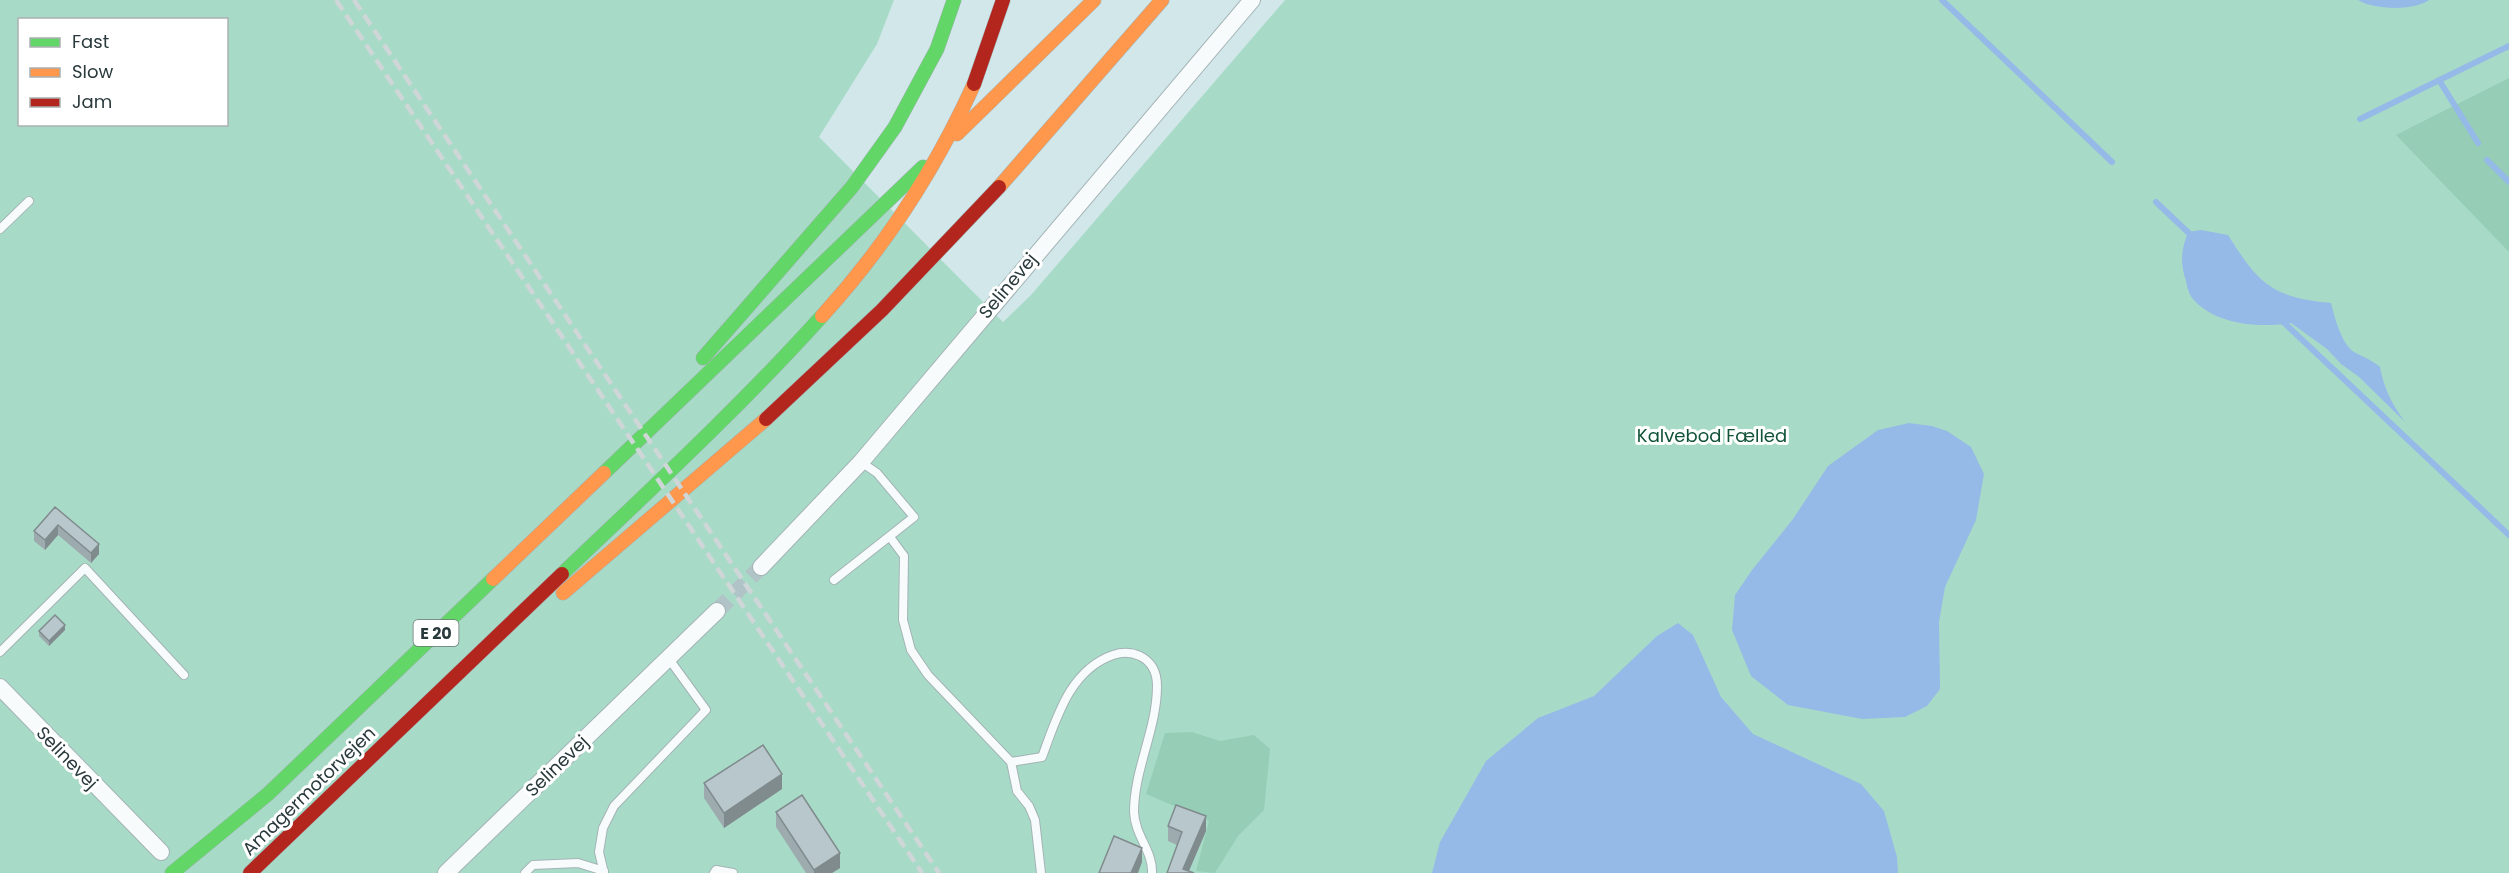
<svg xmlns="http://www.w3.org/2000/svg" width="2509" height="873" font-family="Poppins,sans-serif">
  <rect width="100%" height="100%" fill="#d2e7ea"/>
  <path fill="#a8dbc7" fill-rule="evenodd" d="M0,0H894L877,44L819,137L1003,322L1031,295L1285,0H2509V873H0ZM20,20H226V124H20Z"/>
  <path fill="#95cdb7" d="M2509,78V252L2396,135Z
    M1192,732L1220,741L1254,735L1270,749L1264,810L1238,836L1215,873L1196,871L1209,821L1146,794L1165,733Z"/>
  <path fill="#95bae7" d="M2358,0H2429C2414,11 2374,10 2358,0Z
    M2201,230L2228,235C2259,284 2271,297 2331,303C2335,318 2341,343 2354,352C2363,357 2372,360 2380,367C2384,389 2392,404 2405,422L2359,377L2341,364L2327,349L2291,323C2258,328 2215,325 2192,298C2189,294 2187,287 2186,281C2180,263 2181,250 2188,232Z
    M1909,423L1932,426L1947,431L1971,447L1984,474L1976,520L1945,587L1939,622L1940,689L1927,706L1905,717L1862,719L1788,705L1751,676L1732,630L1735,595L1752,570L1793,519L1828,466L1878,430Z
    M1678,623L1693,635L1721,697L1753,734L1861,784L1884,811L1897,857L1898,873H1432L1440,842L1486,761L1538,718L1594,696L1657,636Z"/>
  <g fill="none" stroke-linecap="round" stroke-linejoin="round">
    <path stroke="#95bae7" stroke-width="6" d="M1942,0L2112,162
      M2439,80L2478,143
      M2360,119L2509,46
      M2487,160L2509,182
      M2156,202L2193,237
      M2279,318L2509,535"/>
    <path stroke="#b0c4c7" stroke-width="16" stroke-dasharray="16 8" stroke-linecap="butt" d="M717,611L761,567"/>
    <g stroke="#a3b3b5" stroke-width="10">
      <path id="lane" d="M0,229L29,201
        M890,537L904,556L903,620L911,650L928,675L1011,762L1017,791L1029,806L1035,820L1041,873
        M834,580L914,517L877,473L861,462
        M0,652L85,568L184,675
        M1011,762L1042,757C1057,717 1070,670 1113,655C1122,652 1131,652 1140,656C1152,662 1157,672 1157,686C1157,729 1134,769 1134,812C1135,836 1153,851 1152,873
        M525,873L533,865L578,863L604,871
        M604,873L599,852L603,828L614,806L706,710L669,659
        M714,873L716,870L733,873"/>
    </g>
    <g stroke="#a3b3b5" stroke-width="18">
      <path id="street" d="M761,567L861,462L1252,0
        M0,687L161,852
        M446,873L717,611"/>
    </g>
    <g stroke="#a3b3b5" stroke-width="15">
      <path id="fast" d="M703,358L852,187L895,127L937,49L954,0
        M604,473L923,167
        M562,574C650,490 740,407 822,316
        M172,873L268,794L493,579"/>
    </g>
    <g stroke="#a3b3b5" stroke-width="15">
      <path id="slow" d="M957,134L1094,0
        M999,187L1162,0
        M822,316C884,248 936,168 974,84
        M493,579L604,473
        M563,593L766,419"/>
    </g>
    <g stroke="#a3b3b5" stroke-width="15">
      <path id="jam" d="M974,84L1003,0
        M766,419L882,310L999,187
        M250,873L562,574"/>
    </g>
    <use href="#lane" stroke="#f8fbfc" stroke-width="8"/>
    <use href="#street" stroke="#f8fbfc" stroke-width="16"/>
    <use href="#fast" stroke="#63d668" stroke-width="14"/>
    <use href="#slow" stroke="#ff974d" stroke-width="14"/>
    <use href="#jam" stroke="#b3261e" stroke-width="14"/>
    <path stroke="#cfd6d7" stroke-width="4.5" stroke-dasharray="12 6" stroke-linecap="butt" d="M336,0L922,873
      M354,0L939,873"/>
  </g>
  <path fill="#9dabaf" d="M55,507L99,554L91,563L58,535L45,550L34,541V531Z
    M65,630L49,646L39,636V631Z
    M704,783L782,789L724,828L704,798Z
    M776,812L840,868L832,873H806L776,827Z
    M1168,826L1206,831L1189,871L1167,873L1177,845L1168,841Z"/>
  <path fill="#808b8e" d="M58,525V535L45,550V540Z
    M99,544V554L91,563V553Z
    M65,625V630L49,646V641Z
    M782,774V789L724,828V813Z
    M1206,816V831L1188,873L1183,869Z
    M1142,848V862L1138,873H1131Z
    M840,853V868L832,873H814V870Z"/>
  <path fill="#b7c7cb" stroke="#808b8e" stroke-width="1.5" d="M55,507L99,544L91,553L58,525L45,540L34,531Z
    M55,615L65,625L49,641L39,631Z
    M763,745L782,774L724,813L704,783Z
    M802,795L840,853L814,870L776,812Z
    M1176,805L1206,816L1183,869L1194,873H1167L1182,832L1168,826Z
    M1114,836L1142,848L1131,873H1099Z"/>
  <g text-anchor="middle" stroke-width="6" stroke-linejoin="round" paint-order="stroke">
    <rect fill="#fff" stroke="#6a7576" stroke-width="1.5" x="413.5" y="620" width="45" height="26" rx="4.5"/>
    <g font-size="16" font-weight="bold" fill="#2a3a3c">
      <text x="436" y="639">E 20</text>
    </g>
    <g font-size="18" fill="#2a3a3c" stroke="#fff">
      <text transform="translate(1008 286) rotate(-50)" y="6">Selinevej</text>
      <text transform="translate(67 758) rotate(46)" y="6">Selinevej</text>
      <text transform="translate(557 766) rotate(-44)" y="6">Selinevej</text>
      <text transform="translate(309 791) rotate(-44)" y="6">Amagermotorvejen</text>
    </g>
    <g font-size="18" fill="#105338" stroke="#fff">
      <text x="1712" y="442">Kalvebod Fælled</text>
    </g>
  </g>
  <rect x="18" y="18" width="210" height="108" fill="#ffffff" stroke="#aab0b1" stroke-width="1.5"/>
  <rect x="30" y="38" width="30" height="9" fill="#63d668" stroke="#aab0b1" stroke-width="1.5"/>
  <text x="72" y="48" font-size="18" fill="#2a3a3c">Fast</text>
  <rect x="30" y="68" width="30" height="9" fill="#ff974d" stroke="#aab0b1" stroke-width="1.5"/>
  <text x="72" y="78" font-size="18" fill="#2a3a3c">Slow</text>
  <rect x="30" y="98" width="30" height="9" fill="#b3261e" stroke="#aab0b1" stroke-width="1.5"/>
  <text x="72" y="108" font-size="18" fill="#2a3a3c">Jam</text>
</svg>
